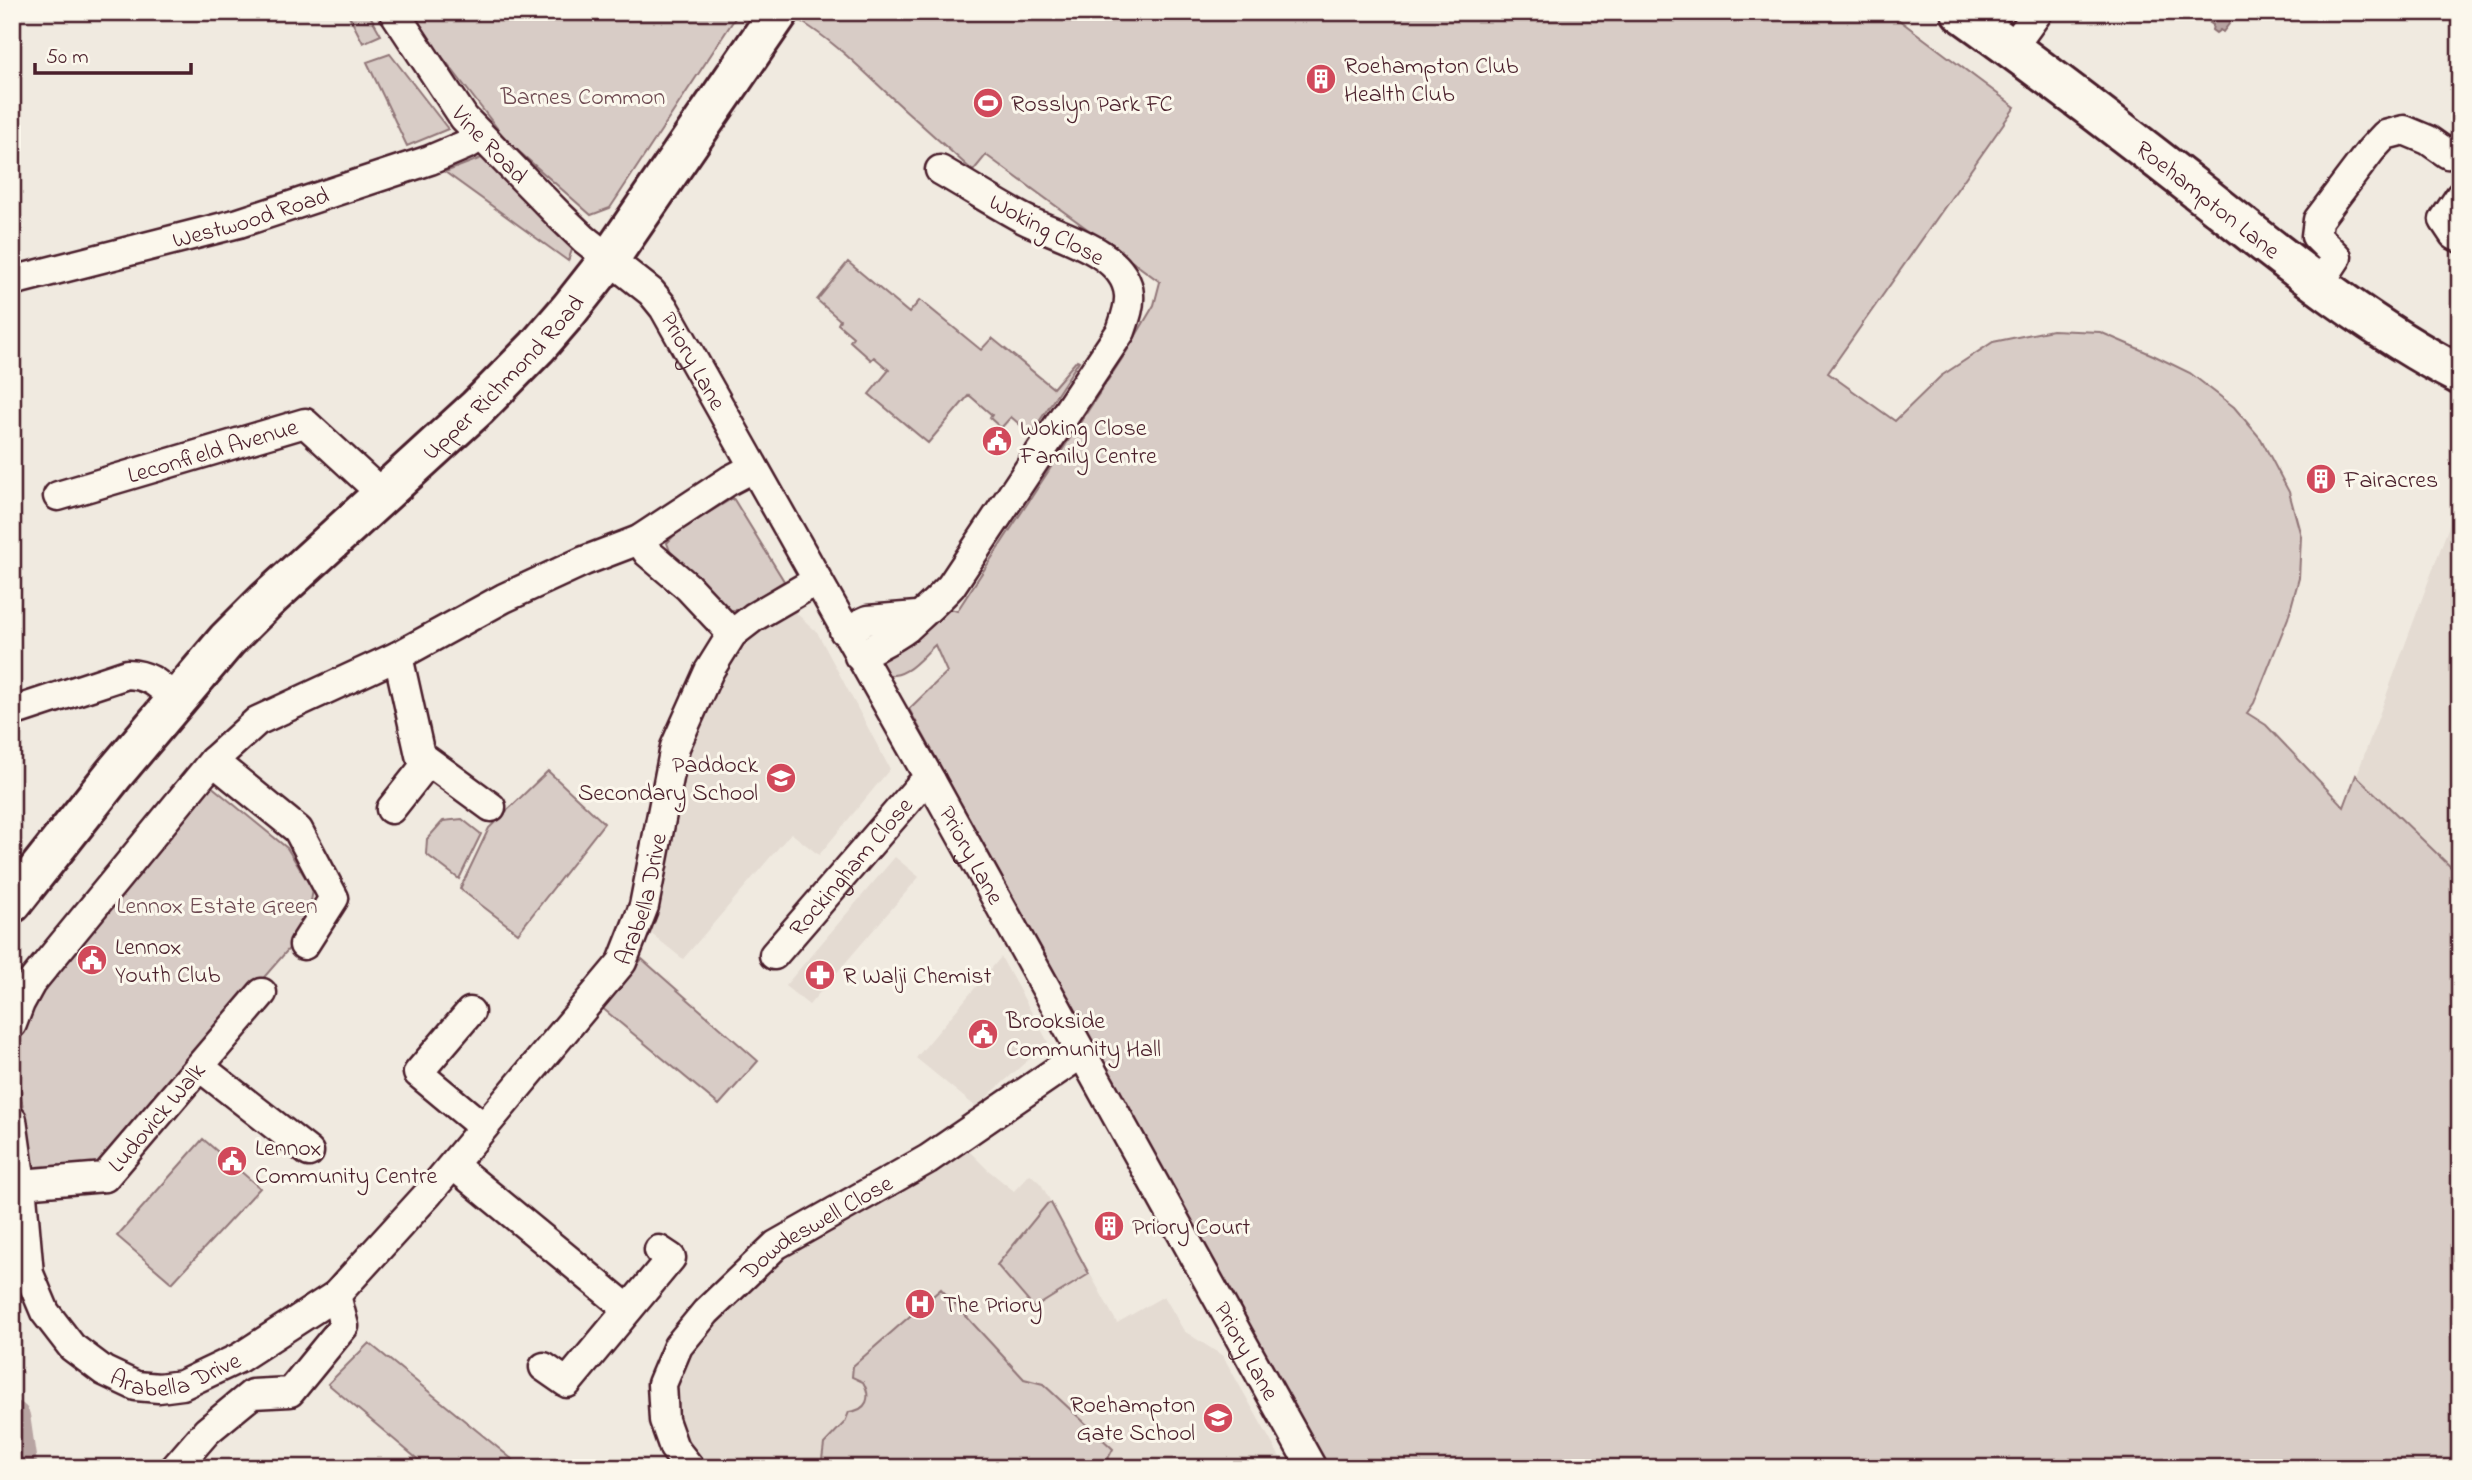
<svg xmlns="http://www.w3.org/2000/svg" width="2472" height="1480" font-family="'Indie Flower',sans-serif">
  <rect width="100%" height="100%" fill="#f0eae0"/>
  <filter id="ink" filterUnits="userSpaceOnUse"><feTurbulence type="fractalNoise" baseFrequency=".0143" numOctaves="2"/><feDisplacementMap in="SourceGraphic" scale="14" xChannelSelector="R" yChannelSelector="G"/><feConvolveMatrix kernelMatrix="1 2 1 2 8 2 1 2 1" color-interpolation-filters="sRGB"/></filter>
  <g filter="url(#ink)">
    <path fill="#e4dbd2" d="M2460,496V929L2345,807Z
      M795,612L817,632L890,769L819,855L791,833L683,959L649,932L676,787L698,718L735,655L766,626Z
      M895,857L919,877L809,1005L785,986Z
      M1001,957L1048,1042L976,1107L916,1058Z
      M968,1150L988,1170L1014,1191L1030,1174L1041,1184L1117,1323L1164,1296L1184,1331L1223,1356L1286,1468H706L692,1455L675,1424L670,1391L679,1363L711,1325L783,1255L932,1176Z"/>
    <path fill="#d8ccc6" stroke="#917678" stroke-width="2" d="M347,12H368L381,35L363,43Z
      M413,12H739L610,208L591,215L507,141L434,46Z
      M804,12H1897L1895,17L2015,107L1828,373L1895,421L1941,376L1993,342L2052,330L2100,332L2153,355L2190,373L2234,407L2261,439L2289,492L2301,536L2299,578L2288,618L2254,703L2247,713L2266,725L2344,807L2356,775L2460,876V1468H1328L909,709L947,672L935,645C919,659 907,679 883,675L880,663L886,651L951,609L957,611L1125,354L1154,305L1160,282L986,155L973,171C945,146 917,121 889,95C858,66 836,43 799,20Z
      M390,54L448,129L407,146L367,62Z
      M484,157L573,247L568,261L445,172Z
      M848,262L909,313L920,300L981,350L992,338L1053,388L1077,360L1079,361L1031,434L1011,417L1001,428L990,418L992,415L969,395L928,443L869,394L889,370L874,357L871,360L850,341L853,337L838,324L840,320L817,300Z
      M733,498L784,581L738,610H724L672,557L667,543L678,531Z
      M548,771L604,823L518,933L460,889L489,828Z
      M210,785L287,848L313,890L306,929L98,1168L31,1177L18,1069L22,1017L39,989Z
      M462,819L481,834L459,879L426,854L427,839L443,821Z
      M642,959L758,1061L719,1105L601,1007Z
      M203,1139L260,1188L172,1283L117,1236Z
      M1051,1203L1089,1274L1034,1308L997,1265L1047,1204Z
      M941,1289L1024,1379L1043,1384L1113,1449L1103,1468L821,1467L824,1444L845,1422L849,1412C867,1410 872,1398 863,1382L852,1377L853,1366Z
      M369,1343L523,1468H428L328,1384Z"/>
    <path fill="#b8a4a2" stroke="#8c6f72" stroke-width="2" d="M2218,12H2238L2223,32L2220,30L2216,33L2212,30L2213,25L2210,23Z"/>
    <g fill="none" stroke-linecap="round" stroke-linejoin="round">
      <path stroke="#b8a4a2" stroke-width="37" d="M12,1419L19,1468"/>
      <g stroke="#4a1f2b" stroke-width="33">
        <g id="minor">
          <path id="s1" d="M394,12L464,118L559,215L584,239L651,292L664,308L931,781L1312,1468"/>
          <path d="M2012,48L2038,12"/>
          <path d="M2460,196L2444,220L2454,235L2460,238"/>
          <path id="s2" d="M12,281L239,223L430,160L470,143L480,135"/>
          <path d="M2318,286L2337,257L2316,236L2318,220L2371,150L2385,135L2404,130L2428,140L2448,154L2456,150"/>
          <path id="s3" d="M58,496L305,423L383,495"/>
          <path d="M639,540L648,553L688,587L732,634"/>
          <path d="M844,631L868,620L917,616"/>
          <path d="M398,656L420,755L491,807"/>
          <path d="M859,656C874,647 893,639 907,628C922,614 937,601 951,586L1121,331C1125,319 1130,307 1129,295C1126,251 1055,235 1024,219C996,204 968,186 940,170"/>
          <path d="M12,712L127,674C151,675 159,685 176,700"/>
          <path d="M213,761L298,830L334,898L304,945"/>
          <path d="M391,809L428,762"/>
          <path id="s4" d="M774,955L919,787L931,781"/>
          <path d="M470,1012L418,1073L483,1127"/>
          <path d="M12,1024L20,1003L31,983L213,761L257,721L398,656L504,598L584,561L639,540L730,480L753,468"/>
          <path d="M200,1067L309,1152"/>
          <path id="s5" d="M12,1120L21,1184L29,1274L45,1312L72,1347L104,1371L136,1386L159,1388L182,1385L239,1358L336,1295L428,1194L622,962L644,906L675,747L709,671L732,634L754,617L816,581"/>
          <path d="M453,1165L628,1309"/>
          <path id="s6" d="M21,1184L105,1177L262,993"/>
          <path d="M544,1367L567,1383L671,1258L659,1250"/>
          <path d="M175,1468L207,1431L252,1394L290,1392L344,1326L336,1295"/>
          <path id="s7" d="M690,1468L674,1448L664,1420L662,1384L678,1346L706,1312L776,1245L928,1159L1081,1054"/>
        </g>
      </g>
      <g stroke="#4a1f2b" stroke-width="44">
        <g id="highway">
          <path id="s8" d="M1961,12C2045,72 2127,135 2207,198C2288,262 2368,327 2460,375"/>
          <path id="s9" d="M12,903L114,774L227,640L266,601L477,408L537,347L569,310L610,258L779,12"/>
        </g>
      </g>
      <use href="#minor" stroke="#fbf7ec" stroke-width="28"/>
      <use href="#highway" stroke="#fbf7ec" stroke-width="38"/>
    </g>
  </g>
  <defs>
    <g id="building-disc" transform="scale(1.575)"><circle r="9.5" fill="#d1495b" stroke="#fbf7ec"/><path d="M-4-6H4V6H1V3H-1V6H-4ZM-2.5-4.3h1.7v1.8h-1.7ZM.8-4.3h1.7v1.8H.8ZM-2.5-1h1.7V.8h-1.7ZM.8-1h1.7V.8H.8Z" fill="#fff"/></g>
    <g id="stadium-disc" transform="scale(1.575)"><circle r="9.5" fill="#d1495b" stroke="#fbf7ec"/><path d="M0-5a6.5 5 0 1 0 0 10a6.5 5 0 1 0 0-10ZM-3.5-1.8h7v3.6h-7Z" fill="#fff"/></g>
    <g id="civic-disc" transform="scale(1.575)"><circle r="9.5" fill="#d1495b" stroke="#fbf7ec"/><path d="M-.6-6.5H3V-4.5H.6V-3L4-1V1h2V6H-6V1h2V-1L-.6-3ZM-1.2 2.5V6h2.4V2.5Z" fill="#fff"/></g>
    <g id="school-disc" transform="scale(1.575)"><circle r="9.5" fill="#d1495b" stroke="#fbf7ec"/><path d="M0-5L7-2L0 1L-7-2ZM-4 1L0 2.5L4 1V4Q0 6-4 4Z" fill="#fff"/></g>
    <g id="pharmacy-disc" transform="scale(1.575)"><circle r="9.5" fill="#d1495b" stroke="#fbf7ec"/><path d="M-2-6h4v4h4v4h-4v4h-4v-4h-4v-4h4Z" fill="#fff"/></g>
    <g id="hospital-disc" transform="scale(1.575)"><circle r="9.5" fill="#d1495b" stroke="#fbf7ec"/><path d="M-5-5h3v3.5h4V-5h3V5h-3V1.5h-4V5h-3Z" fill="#fff"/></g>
  </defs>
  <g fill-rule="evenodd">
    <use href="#building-disc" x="1321" y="79"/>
    <use href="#stadium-disc" x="988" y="103"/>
    <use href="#civic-disc" x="997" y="441"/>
    <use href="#building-disc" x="2321" y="479"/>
    <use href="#school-disc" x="781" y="778"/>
    <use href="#civic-disc" x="92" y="960"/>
    <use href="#pharmacy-disc" x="820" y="975"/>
    <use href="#civic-disc" x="983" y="1034"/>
    <use href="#civic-disc" x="232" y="1161"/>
    <use href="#building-disc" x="1109" y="1226"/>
    <use href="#hospital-disc" x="920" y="1304"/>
    <use href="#school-disc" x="1218" y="1418"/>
  </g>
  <g text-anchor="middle" stroke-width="6" stroke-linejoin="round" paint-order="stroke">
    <g font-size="24" fill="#4a1f2b" stroke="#fbf7ec" text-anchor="start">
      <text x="1344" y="73">Roehampton Club<tspan x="1344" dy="28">Health Club</tspan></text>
      <text x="1011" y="111">Rosslyn Park FC</text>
      <text x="1020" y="435">Woking Close<tspan x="1020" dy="28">Family Centre</tspan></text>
      <text x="2344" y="487">Fairacres</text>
      <text x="758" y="772" text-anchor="end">Paddock<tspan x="758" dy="28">Secondary School</tspan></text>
      <text x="115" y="954">Lennox<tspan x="115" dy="28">Youth Club</tspan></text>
      <text x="843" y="983">R Walji Chemist</text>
      <text x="1006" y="1028">Brookside<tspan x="1006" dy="28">Community Hall</tspan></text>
      <text x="255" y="1155">Lennox<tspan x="255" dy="28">Community Centre</tspan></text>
      <text x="1132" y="1234">Priory Court</text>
      <text x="943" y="1312">The Priory</text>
      <text x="1195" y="1412" text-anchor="end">Roehampton<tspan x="1195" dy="28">Gate School</tspan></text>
    </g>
    <g font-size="24" fill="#6e4a52" stroke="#fbf7ec">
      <text x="583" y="104">Barnes Common</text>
      <text x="217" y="913">Lennox Estate Green</text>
    </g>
    <g font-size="24" fill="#4a1f2b" stroke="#fbf7ec">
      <text dy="8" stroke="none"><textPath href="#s1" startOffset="164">Vine Road</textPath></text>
      <text dy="8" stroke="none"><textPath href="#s8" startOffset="310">Roehampton Lane</textPath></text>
      <text dy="8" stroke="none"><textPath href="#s2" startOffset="247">Westwood Road</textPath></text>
      <text transform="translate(1047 229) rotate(28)" y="8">Woking Close</text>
      <text dy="8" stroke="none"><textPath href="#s1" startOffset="464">Priory Lane</textPath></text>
      <text dy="8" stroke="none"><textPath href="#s9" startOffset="721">Upper Richmond Road</textPath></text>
      <text dy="8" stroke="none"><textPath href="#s3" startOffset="161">Leconfield Avenue</textPath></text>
      <text dy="8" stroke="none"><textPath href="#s1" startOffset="1031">Priory Lane</textPath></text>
      <text dy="8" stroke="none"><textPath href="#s4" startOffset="117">Rockingham Close</textPath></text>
      <text dy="8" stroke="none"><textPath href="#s5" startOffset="1046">Arabella Drive</textPath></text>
      <text dy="8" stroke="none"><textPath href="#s6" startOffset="163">Ludovick Walk</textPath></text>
      <text dy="8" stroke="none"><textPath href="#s7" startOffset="317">Dowdeswell Close</textPath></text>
      <text dy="8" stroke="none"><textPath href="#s1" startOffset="1598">Priory Lane</textPath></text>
      <text dy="8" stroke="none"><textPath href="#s5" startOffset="357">Arabella Drive</textPath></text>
    </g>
  </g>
  <rect width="2472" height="1480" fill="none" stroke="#fbf7ec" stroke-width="42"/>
  <rect x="21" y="21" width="2430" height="1438" fill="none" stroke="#4a1f2b" stroke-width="2.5" filter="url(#ink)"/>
  <path d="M35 63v10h156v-10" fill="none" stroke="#4a1f2b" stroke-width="3.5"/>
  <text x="46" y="63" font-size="21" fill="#4a1f2b" stroke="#fbf7ec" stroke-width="5" paint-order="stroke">50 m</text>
</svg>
